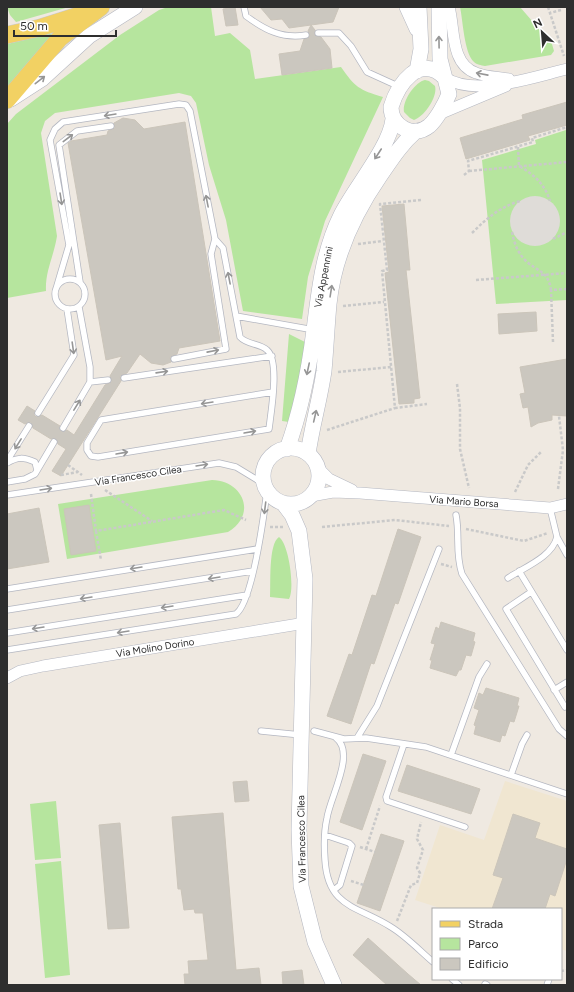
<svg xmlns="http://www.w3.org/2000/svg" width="574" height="992" font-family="Figtree,sans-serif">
  <rect width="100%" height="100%" fill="#efe9e1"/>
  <path fill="#f0e6d1" d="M505,781L567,801V951L561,949V909H443L415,900L440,825L484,840Z"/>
  <path fill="#b6e59e" d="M7,7H69L16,22L10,15Z
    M168,7H211L215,36L230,33L250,50L255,79L341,67C355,87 359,90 383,97L325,221L308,277L302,319L243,311L226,220L209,165L196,103L191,96L179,93L55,113L45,121L41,133L57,236C54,256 45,271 46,291L7,298V124L16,114L120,35L159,10Z
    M460,7H520L552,44L554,51L551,55L485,66C481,65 477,65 474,62C464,53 463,20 460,7Z
    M54,33L7,89V44Z
    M425,80L429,81L435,86C438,97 424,117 414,120L410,118L404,112C402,101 415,82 425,80Z
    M566,130L567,300L496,304L482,160L536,144L535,140Z
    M289,334L307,343L289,422L282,421Z
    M212,480C244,481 257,515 228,532L67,559L58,504Z
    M279,537C289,544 295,589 289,599L270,597C271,585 268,544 279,537Z
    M56,801L61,858L35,860L30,804Z
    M61,861L70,975L45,978L35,864Z"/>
  <path fill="#dfdcd8" d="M510 221a25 25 0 1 1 50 0a25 25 0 1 1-50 0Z"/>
  <path fill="#cbc7bf" stroke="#cbc5ba" d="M235,7L238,25L226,26L223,9Z
    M260,7H339L333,22L311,25L315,30V35L321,37L330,49L332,68L282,75L279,54L300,51L304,39L310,36L308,31L311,25L289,28L282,19L271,20Z
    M567,102V125L528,136L530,140L466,159L460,138L523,119L522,115Z
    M123,118L135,120L144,129L185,122L220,341L179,348L177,354L170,357L171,362L163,365L151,363L140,354L127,373L120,376L121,381L61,476L52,471L66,449L58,444L56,439H51L33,428L31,422L25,424L18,420L27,406L35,411L34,415L36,417L42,415L60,426L61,431L67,430L74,435L105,385L112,382L110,376L122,356L106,360L68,143L71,141L107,135L108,131L115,128L114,123Z
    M404,204L410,270H406L420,398L414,399V403L399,404L385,273L389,272L382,206Z
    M536,312L537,331L499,334L498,314Z
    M567,359V416L552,415V420L538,423L531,427L528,407L523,408L520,394L525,393L520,367Z
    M89,505L96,551L71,555L64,509Z
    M39,508L49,562L7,569V514Z
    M398,529L421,537L398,604L395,603L374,664L371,663L351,724L327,716L349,654L352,655L372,595L376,596Z
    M441,622L475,633L473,641L475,642L471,656L466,655L461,670H459L456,676L430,668L432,660H430L435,644L431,643L436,627L439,629Z
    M486,688L519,698L517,706H519L514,722L510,721L505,736L502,735L500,742L474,734L476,726L474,725L479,710L474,708L479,693L483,695Z
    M363,754L386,761L362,830L340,822Z
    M407,765L480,789L471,814L398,791Z
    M247,781L249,801L235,802L233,782Z
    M223,813L236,970L259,968L261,985H185L184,974H189L188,961L208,960L203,913H195L194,909L184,910L181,889H178L172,817Z
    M513,814L540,823L535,838L567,849V859L555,896L550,894L545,909H492L503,878L493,875Z
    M120,823L129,928L108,929L99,825Z
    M381,834L404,841L380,911L357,903Z
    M368,938L408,974L421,985H387L353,955Z
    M302,970L304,985H283L282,972Z"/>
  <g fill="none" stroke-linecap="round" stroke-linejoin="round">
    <g stroke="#b4b7c1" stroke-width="7">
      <path id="lane" d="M244,7L246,16C265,30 282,39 306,35
        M318,33H339L351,46L367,72L400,87
        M215,239L223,248L240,337C247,345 260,343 267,350C280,361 271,412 269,429L98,457L91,456L87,450V443L101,420L273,392
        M55 294a15 15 0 1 1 30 0a15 15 0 1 1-30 0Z
        M80,282L59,145L77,131L111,126
        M56,289L69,245L50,140L55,129L63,122L179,104L186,105L190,111L215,239L211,254L226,349L174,359
        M236,316L314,330
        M124,378L272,356
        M90,382L108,380
        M38,413L74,355L67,309
        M63,428L90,382V367L79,307
        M7,461L29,426
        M7,463C18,457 23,457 35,462L37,470
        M7,482L25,479L35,474L54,442
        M7,495L219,463L236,467L264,484
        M550,508L557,537L567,555
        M456,515C460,535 455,554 462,574L559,729L567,736
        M519,571L567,650
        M508,578C525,567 552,557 557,537
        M7,589L257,549
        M531,592L506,609L565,707
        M7,610L253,571
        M7,633L247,595
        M7,650L236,614C253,601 264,514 267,491
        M554,690L567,682
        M261,731L301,735
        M314,731L344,739L366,738L426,747L567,794
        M336,738C356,753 330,797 327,818C324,831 324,847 325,860C328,909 359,906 391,927C406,936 420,951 433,962
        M357,738L377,706L439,549
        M404,744L386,797L387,801L465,827
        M451,755L479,677L487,664
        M511,775L522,744L527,735
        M325,835L349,843L352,846L340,885L334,890
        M452,979L459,985
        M485,984L487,985
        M547,985L549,979"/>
    </g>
    <g stroke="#b4b7c1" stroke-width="12">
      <path id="street" d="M449,7C455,28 450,64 476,73C486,77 499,77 509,79
        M444,77C475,98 533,77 567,69
        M437,115L506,86
        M318,468L329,479L352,490
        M311,496L333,492L360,493L550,508L567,504
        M7,678L20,671L43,666L305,623"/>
    </g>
    <g stroke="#b4b7c1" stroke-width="16">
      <path id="secondary" d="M407,7L417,29
        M439,7L440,59L449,94C445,104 437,119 429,126C413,139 391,126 391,107C398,84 420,53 444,77
        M417,71L421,49L419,7
        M11,99L42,79L89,36L135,7
        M263 476a28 28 0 1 1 56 0a28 28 0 1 1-56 0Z
        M287,449C301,411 309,370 314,330C319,290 323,251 341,215C355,187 390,147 393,119
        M308,454C312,426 320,399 324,371C326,349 327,326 329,304C334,256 353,215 380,176C391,160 401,144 416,131
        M283,503L292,515L299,531L305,579L299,830L301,886L315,942L334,985"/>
    </g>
    <g stroke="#c9c9c9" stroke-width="18">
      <path id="primary" d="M7,35L39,28L86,13
        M7,100L60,38L101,7"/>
    </g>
    <path stroke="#c9c9c9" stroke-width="2.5" stroke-dasharray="3 2" stroke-linecap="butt" d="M548,7L550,13
      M561,10L550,13L564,56
      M518,147L519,166C535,175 545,185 550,201
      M469,171L567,162
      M464,175L469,171L468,161L533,142L532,138L567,127
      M421,200L380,204L387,270L382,271L395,408L427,404
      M512,232C514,242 517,252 525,260C537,272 548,270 551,290
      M472,233C487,218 500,207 520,201
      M553,239L567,232
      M358,244L383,241
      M476,280L567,273
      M343,306L384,302
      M553,342L551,290L567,289
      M338,372L391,367
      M457,384L460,408V449L469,488
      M327,430L395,408
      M68,465L82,475
      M61,475L78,472
      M558,489L563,450L559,416
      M105,490L152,521
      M515,492L528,465L541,452
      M91,494L96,531L224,510L246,520
      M270,527H283
      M322,527L395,520L449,526
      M466,529L524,541L548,533
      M96,531L101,560
      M441,564L452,567
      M360,847L375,852
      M366,849L380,806
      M351,881L364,885
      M397,921L411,885L417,883L420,873L417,868L423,850L417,839L421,822
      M561,971L567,970"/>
    <use href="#lane" stroke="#fff" stroke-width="5.5"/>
    <use href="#street" stroke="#fff" stroke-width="11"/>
    <use href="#secondary" stroke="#fff" stroke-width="15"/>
    <use href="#primary" stroke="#f2d163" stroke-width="17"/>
  </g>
  <defs><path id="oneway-shaft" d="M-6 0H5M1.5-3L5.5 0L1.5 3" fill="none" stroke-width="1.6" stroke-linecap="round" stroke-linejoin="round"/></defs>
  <g stroke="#969696">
    <use href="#oneway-shaft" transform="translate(439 42) rotate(-91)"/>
    <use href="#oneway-shaft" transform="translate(482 74) rotate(-169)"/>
    <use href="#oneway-shaft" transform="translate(40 80) rotate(-38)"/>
    <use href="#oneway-shaft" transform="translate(110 115) rotate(171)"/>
    <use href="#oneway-shaft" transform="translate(68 138) rotate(-37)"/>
    <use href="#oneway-shaft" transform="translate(378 154) rotate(123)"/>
    <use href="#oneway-shaft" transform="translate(61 199) rotate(81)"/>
    <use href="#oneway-shaft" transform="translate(207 201) rotate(-101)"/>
    <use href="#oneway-shaft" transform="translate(229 278) rotate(-101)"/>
    <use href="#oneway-shaft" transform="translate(331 291) rotate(-81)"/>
    <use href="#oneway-shaft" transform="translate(73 348) rotate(82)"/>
    <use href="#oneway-shaft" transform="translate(213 351) rotate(-11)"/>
    <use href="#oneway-shaft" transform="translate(308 369) rotate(102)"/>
    <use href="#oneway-shaft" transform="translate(162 372) rotate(-8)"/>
    <use href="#oneway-shaft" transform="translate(207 403) rotate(171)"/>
    <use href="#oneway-shaft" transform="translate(77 405) rotate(-58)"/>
    <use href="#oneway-shaft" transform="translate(315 416) rotate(-77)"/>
    <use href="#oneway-shaft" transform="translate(250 432) rotate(-10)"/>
    <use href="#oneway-shaft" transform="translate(18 444) rotate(122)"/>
    <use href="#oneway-shaft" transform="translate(122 453) rotate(-10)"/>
    <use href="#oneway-shaft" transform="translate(202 465) rotate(-9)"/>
    <use href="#oneway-shaft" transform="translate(46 489) rotate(-9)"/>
    <use href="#oneway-shaft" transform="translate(265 508) rotate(97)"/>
    <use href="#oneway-shaft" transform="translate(136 568) rotate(171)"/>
    <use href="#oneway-shaft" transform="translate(214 578) rotate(171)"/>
    <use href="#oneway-shaft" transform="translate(86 598) rotate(171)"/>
    <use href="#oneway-shaft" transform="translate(167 607) rotate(171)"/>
    <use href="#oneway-shaft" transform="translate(38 628) rotate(171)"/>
    <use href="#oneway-shaft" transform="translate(123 632) rotate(171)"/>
  </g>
  <g text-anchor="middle" stroke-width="3" stroke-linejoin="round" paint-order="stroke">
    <g font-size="10" fill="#2e2e2e" stroke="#fff">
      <text transform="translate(323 277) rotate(-79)" y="4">Via Appennini</text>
      <text transform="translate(138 475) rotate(-9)" y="4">Via Francesco Cilea</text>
      <text transform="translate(464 501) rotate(4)" y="4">Via Mario Borsa</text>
      <text transform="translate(155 647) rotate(-9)" y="4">Via Molino Dorino</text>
      <text transform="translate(301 839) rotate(-91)" y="4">Via Francesco Cilea</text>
    </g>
  </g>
  <rect width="574" height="992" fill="none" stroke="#2e2e2e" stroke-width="16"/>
  <rect x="432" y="908" width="130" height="72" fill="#ffffff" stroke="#ababab"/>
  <rect x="440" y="921" width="20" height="6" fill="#f2d163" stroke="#ababab"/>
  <text x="468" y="928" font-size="12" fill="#2e2e2e">Strada</text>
  <rect x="440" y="938" width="20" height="12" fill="#b6e59e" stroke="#ababab"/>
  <text x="468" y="948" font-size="12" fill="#2e2e2e">Parco</text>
  <rect x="440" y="958" width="20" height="12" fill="#cbc7bf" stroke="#ababab"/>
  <text x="468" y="968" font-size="12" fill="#2e2e2e">Edificio</text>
  <g transform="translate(542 32) rotate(334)" stroke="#ffffff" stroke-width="3" paint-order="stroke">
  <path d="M0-3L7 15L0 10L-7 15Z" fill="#2e2e2e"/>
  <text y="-6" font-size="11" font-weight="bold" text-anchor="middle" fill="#2e2e2e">N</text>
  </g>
  <path d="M14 30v6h102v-6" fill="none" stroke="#2e2e2e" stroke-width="2"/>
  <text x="20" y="30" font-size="12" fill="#2e2e2e" stroke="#ffffff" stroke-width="3" paint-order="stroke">50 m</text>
</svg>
